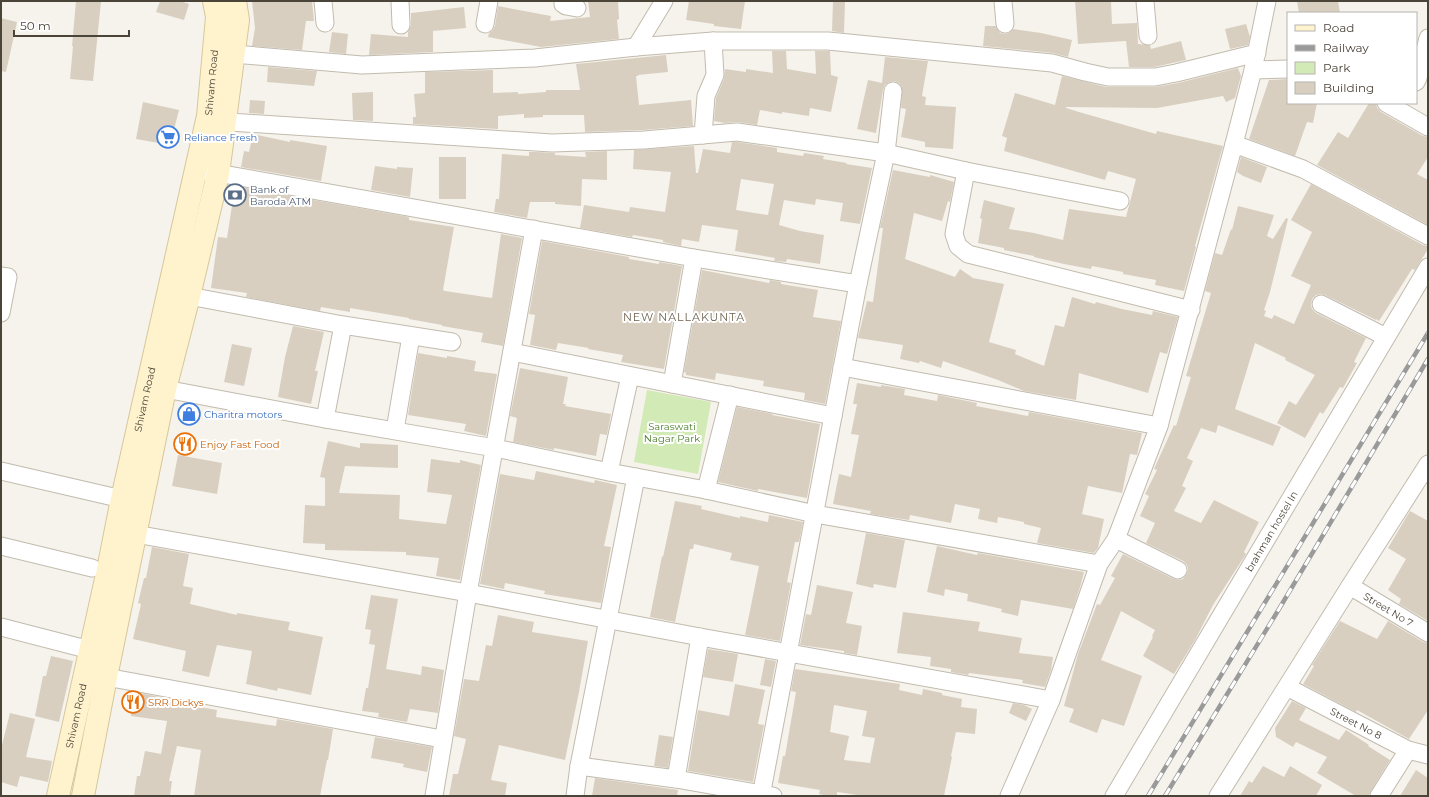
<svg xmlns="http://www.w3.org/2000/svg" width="1429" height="797" font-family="Montserrat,sans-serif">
  <rect width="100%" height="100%" fill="#f6f3ec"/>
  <path fill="#d2eab5" d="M647,390L711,402L698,474L634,462Z"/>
  <path fill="#d8cfc1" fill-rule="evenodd" d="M76,1H101L93,81L70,79L73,46H72Z
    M160,1H180L189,4L184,20L156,12Z
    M252,1H312L314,21H306L302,50L252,46L255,28Z
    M588,1H618L619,19L617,20L619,39L541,47L488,37L489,33L492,31L495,26L498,6L551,16L550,21L590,17Z
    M689,1H745L741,29L714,26V24L686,20Z
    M833,1H845L844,33L832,31Z
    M1075,1H1111L1112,24L1137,23L1138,44L1150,45L1151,49L1181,41L1186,60L1154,67H1129L1126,41L1078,44Z
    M1297,1H1338L1340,13H1299Z
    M464,7L466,28L433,31V52L369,55L371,34L408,37V32L411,25V13Z
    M1,18L17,22L6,72L1,71Z
    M1246,24L1250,37L1248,45L1230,49L1225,29Z
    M985,26H996L1000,33L1005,34L1010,32L1013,29L1041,33L1072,40L1068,57L1053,53L983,46Z
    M332,32L348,34L346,54L329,52Z
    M772,51H786L787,69L816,74L815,51H830L831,75L838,77L831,112L810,108L809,116L782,112V114L760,110L757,125L738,122L725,123L714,121L716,98L724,79L725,69L746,72V69L773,73Z
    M666,55L668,72L638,75V76H636L639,105L691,100L693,126L643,130L585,132L584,115H543V117L524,118V114L498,116V129L413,124V117H416L414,94L425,93V72L493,70V93L518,92V94L546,92V90H580L576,64Z
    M885,57L928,61L922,96L926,97L925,105L956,107L953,149L925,147V142L901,137L906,109L901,108L902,87L899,83L894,81L889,82L885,85L883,90L876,133L857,129L868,80L882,83Z
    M268,67L317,71L314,86L267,82Z
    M1238,68L1241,76L1235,98L1226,102L1223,96L1157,108L1066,107V108L1079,112L1156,134L1157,131L1223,146L1195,246L1196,247L1184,291L1155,285L1156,280L1123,274V272L1092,266L1091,269L1064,264L1034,257V256L1004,250V248L978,243L982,219L980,218L984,200L1015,208L1009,229L1034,233L1063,240L1069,209L1126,217L1136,179L1108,171L1105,180L1004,151L1007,138L1002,136L1015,93L1055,105L1062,76L1106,87H1155L1178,83Z
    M1288,79V103H1317L1313,123L1307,122L1295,156L1249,139L1269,80Z
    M373,92V121L353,120L352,93Z
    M250,100L265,101L264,114L249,113Z
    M143,102L179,110L170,145L136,139Z
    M1369,103H1376L1377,108L1381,112L1423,136L1428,137V157L1417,174L1428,180V225L1317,165L1338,132L1348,138Z
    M253,134L290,142V140L327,146L321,181L241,167L244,151L249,152Z
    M732,142H737L777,148V152L803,156L804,153L824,156L823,159L847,163L846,164L872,168L860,224L840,221L843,203L816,199L815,205L784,200L779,225L800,231L824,235L820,264L787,259L786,262L774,261L775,258L735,251L738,230L702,225L699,242L682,239L681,246L663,242V240L633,235L632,237L580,228L584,205L629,212L630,207L665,212L671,172L633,169L634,150L694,146L696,173H698L703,149L730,153ZM741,179L774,184L768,215L736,210Z
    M607,151V180L582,179L581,206L555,204V202H530L527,218L494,212L496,199H499L502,154L529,156V152H537L555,153V155L586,157L585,152Z
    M439,157H466V199H439Z
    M1241,157L1267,167L1261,183L1243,176L1237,172Z
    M375,166L397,169V167L413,168L410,197L371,190Z
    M893,170L930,177V175L954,182L950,202L948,201L942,221L914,213L905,259L955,277L960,269L973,278L1004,284L989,342L1016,350L1015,354L1044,366L1055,325L1064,327L1072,297L1095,304L1096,302L1122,309L1152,315L1153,311L1178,317L1167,354L1160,352L1148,393L1079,373L1076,400L1024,391L998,380L943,361L941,368L920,361L919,363L900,359L903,345L858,338L867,301L873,302L883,228H880Z
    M1311,184L1423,245L1428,246V249L1415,270L1412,269L1379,321L1376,319V320L1325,295L1321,294L1316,295L1312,299L1311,305L1312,309L1316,313L1366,338L1354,362L1357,363L1343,388L1340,387L1323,414L1320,412L1305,438L1277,423L1289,401L1296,405L1315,375L1285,360L1286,358L1255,343L1235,409L1281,427L1273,446L1218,425L1216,433L1201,428L1187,458L1193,461L1182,486L1186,488L1174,511L1201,523L1214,500L1259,522L1244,552L1246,554L1213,605L1195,640L1174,674L1143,656L1153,637L1152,636L1155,630L1121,611L1101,660L1142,676L1124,726L1102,719L1097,733L1069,722L1074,709L1064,706L1078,654L1097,604L1100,605L1115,578L1111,576L1123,554L1174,579L1179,580L1183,579L1187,574L1188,569L1187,565L1183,561L1146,543L1155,523L1140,516L1149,496L1145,494L1157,470L1154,469L1174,425L1176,426L1191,377L1186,376L1211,293L1205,291L1215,253L1222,255L1231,229L1232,230L1238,206L1274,215L1267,236L1273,239L1286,218L1288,219L1270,292L1264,310L1266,311L1264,316L1272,319L1274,315L1294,324L1311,285L1291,276L1312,232L1291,220Z
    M235,186L409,217V220L454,227L443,290L445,291L492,298L501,234L522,238L503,346L481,342L483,333L442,326V325L409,319V318L350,308V312L321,307L320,311L246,297L247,293L211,288L218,237L227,238Z
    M542,241L629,257V259L659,264V262L682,266L664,369L621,362L623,355L588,349L589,348L558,343L556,350L530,345L535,315L529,314Z
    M702,270L769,283L770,280L781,282V284L818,290L813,317L841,321L825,404L804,400L805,393L763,386L764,381L716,373L715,380L686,375V373L684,372Z
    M293,326L324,332L315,371H318L311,404L278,397L285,357Z
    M232,344L252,348L244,386L224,382Z
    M418,353L447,358V356L476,361L474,371L497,374L486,436L464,431L466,424L408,415Z
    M520,368L568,377L563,404H566L565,406L611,414L607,435L600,434L596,456L554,448V450L513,442L517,418L510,416Z
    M857,383L881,387V385L905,389L904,395L937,401L938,395L977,403L976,406L1028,416L1029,412L1142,433L1137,455L1130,454L1122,493L1088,486L1082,514L1104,519L1098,548L1094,553L1037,543L1041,528L1024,524V522L998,517L997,523L978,519L980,509L955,504L951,523L910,515L909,520L870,514L871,511L833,504L839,474L851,477L859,435L851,434L857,404H853Z
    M737,407L773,414L772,415L820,424L807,498L758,489V491L718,482Z
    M328,441L360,448V443L398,445V468L345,466L339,493L400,495L399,519L446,524L452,495L427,492L431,459L460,463V460L481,465L460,580L436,576L439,558L406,555V552L325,550V544L303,543L305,505L325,506V478L320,477Z
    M178,455L222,463L217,494L172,486Z
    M536,471L594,483L595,480L617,485L604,546L611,547L601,603L544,594L545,591L505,583L504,589L480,584L500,474L534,480Z
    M675,501L702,506L701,509L740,518V516L768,522L769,515L803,522L799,542H795L787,582L791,583L780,641L745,635L759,566L730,560L732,553L694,544L693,549H690L675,622L650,617L662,556L663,557Z
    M1410,511L1428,521V621L1399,604L1401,599L1388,590L1406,559L1388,548Z
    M866,533L905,540L896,588L874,584L873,588L856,584Z
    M937,546L977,555L978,553L1084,572L1081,584L1073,609L1021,600L1018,616L1001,612L1002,609L967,601L968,594L945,589L944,596L927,592Z
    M152,547L189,554L183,586L193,588L190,604L237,615V613L290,622L288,630L323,637L311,695L278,688L277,691L246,684L252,651L217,645L209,677L182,671L186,651L133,639L141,604L138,603L144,578H146Z
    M817,585L853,592L846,623L862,626L857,655L844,653V651L800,645L806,614L811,615Z
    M371,595L398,599L386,669L421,675L422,666L444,670L438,713L410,709L407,722L378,717L379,713L362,711L366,688H368L375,645L369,644L371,630L365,629Z
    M903,612L980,622L978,631L1022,638L1019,653L1053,657L1051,670L1045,687L1022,683L1023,680L969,673L968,675L951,672V669L930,666L931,657L897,653Z
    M498,615L534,622L532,632L588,641L579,692L565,760L499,745L491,780L507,783L505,796H449L453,774H458L466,739L454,736L464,679L479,681L486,645L492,646Z
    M1340,621L1377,639L1388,621L1423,642L1428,643V710L1409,739L1357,710L1356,712L1303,684L1314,666L1312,665Z
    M708,649L738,654L733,682L703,677Z
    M51,656L73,661L59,722L35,716L43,676H46Z
    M765,659L776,661L771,687L760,685Z
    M795,669L900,684L899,690L922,695L923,689L942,693V695L962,699L961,707L977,709L975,734L956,732L951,756L952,757L944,796H864L837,792V796H827L819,794L820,790L778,783L783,756H785L796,692L791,691ZM834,705L867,711L862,736L875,738L870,763L844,760L849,736L830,732Z
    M735,684L765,690L758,724L764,725L753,782L688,771L698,710L729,716Z
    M134,692L165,698V701L217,710L216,717L276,726L277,719L333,729L328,760H327L320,796H194L201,750L177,746L169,781H172L170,796H134L137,776H140L145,751L161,754L167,721L131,716Z
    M1292,701L1306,708L1299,720L1339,740L1346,730L1369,745L1368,746L1390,760L1371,791L1369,796H1356L1317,773L1327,757L1296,742L1293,747L1276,737L1275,728Z
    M1013,703L1024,705L1032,709L1026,721L1009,713Z
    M10,713L35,719L26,757L52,761L48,782L20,776L17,787L1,782V749Z
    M659,735L673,737L668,768L654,766Z
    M375,737L432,747L427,772L403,767L404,764L371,758Z
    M1263,766L1284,777L1290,766L1322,785L1316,796H1240L1249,781L1252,783Z
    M1416,770L1428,778V796H1400Z
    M595,778L678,790L677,796H592Z"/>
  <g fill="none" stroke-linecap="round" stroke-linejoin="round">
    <g stroke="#c2bbae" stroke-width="19">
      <g id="minor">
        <path d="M323,1L325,23"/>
        <path d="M400,1L401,25"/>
        <path d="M563,1V4L566,6L577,8"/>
        <path d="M1003,1L1005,24"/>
        <path d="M1145,1L1148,36"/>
        <path d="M485,24L489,1"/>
        <path d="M636,47L664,1"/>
        <path d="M234,54L362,65L535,58L636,47L713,41H828L1052,63L1085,72L1108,77H1155L1176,73L1257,53"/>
        <path d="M1253,70L1288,69"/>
        <path d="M1416,82L1418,78L1428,38"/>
        <path d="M1386,103L1428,127"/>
        <path d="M214,121L552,143L644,140L737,132L886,153L966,171L1120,201"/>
        <path d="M703,135L706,96L715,75L713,41"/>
        <path d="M1234,144L1303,169L1428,236"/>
        <path d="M206,171L694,258L858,284"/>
        <path d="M966,171L954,234L958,246L968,254L1191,310"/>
        <path d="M1,276L8,277L1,313"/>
        <path d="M189,296L343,325L452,342"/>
        <path d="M1321,304L1386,337"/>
        <path d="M512,352L833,416"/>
        <path d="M842,367L1159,426"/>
        <path d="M672,384L694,258"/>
        <path d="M165,389L325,419L495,448L609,472L706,490L815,514L1099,564"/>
        <path d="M325,419L343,325"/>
        <path d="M395,430L411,336"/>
        <path d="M1,471L122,499"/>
        <path d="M609,472L630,376"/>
        <path d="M706,490L730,395"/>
        <path d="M124,532L468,593L700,637L1051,700"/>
        <path d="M1116,539L1178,570"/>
        <path d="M1,546L92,568"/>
        <path id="s1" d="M1350,586L1428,633"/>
        <path d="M1,627L90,650"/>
        <path d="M106,677L442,739"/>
        <path id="s2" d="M1287,687L1408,750L1428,755"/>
        <path d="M579,766L676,779L773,796"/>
        <path d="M676,779L700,637"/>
        <path d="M434,796L468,593L534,229"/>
        <path d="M575,796L579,766L636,477"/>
        <path d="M761,796L858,284L886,153L893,91"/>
        <path d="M1009,796L1051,700L1099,564L1116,539L1159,426L1234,144L1253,70L1267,1"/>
        <path id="s3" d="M1114,796L1428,267"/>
        <path d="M1218,796L1350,586L1428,464"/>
        <path d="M1379,796L1408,750"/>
      </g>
    </g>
    <g stroke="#d6c79b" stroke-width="24">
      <g id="secondary">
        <path id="s4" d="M58,796L108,570L122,499L208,116L217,17L214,1"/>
        <path d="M83,796L106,677L165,389L189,296L218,174L238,20L235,1"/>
      </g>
    </g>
    <use href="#minor" stroke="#fff" stroke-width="17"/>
    <use href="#secondary" stroke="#fff3cd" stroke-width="22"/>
    <g stroke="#9a9a9a" stroke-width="4.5">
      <path id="rail" d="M1148,796L1428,333
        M1165,796L1279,609L1428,359"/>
    </g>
    <use href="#rail" stroke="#fff" stroke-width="3" stroke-dasharray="9" stroke-linecap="butt"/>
  </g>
  <defs>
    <g id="supermarket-ring" transform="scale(1.15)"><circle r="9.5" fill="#fff" stroke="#3f7fe0" stroke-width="1.5"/><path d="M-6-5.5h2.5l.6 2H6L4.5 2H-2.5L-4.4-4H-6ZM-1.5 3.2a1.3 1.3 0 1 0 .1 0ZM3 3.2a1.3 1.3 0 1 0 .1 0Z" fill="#3f7fe0"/></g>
    <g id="bank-ring" transform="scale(1.15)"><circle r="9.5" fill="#fff" stroke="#5c6f8a" stroke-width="1.5"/><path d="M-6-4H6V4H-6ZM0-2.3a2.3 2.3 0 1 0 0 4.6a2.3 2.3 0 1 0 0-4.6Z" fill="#5c6f8a"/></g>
    <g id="shop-ring" transform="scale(1.15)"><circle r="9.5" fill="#fff" stroke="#3f7fe0" stroke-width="1.5"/><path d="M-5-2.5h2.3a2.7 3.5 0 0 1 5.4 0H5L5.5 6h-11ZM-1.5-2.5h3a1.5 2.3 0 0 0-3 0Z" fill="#3f7fe0"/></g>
    <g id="restaurant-ring" transform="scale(1.15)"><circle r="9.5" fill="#fff" stroke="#e8710a" stroke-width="1.5"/><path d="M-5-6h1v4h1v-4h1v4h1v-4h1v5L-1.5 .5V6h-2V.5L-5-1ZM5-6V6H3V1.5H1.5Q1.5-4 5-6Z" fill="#e8710a"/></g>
  </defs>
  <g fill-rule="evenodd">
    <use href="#supermarket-ring" x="168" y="137"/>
    <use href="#bank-ring" x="235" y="195"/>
    <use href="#shop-ring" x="189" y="414"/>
    <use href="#restaurant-ring" x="185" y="444"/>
    <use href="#restaurant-ring" x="133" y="702"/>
  </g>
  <g text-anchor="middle" stroke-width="4" stroke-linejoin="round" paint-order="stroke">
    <g font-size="10" fill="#4b4439" stroke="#fff">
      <text dy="4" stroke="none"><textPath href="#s4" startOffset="730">Shivam Road</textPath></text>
      <text dy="4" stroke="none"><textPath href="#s4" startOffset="406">Shivam Road</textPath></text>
      <text dy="4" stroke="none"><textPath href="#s3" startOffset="308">brahman hostel ln</textPath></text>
      <text dy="4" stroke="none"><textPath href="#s1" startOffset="45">Street No 7</textPath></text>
      <text dy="4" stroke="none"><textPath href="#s4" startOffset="82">Shivam Road</textPath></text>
      <text dy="4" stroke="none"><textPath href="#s2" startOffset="78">Street No 8</textPath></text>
    </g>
    <g font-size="10" fill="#366cbe" stroke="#fff" text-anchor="start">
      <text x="184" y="141">Reliance Fresh</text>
      <text x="204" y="418">Charitra motors</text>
    </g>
    <g font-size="10" fill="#4e5e75" stroke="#fff" text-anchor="start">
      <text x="250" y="193">Bank of<tspan x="250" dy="12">Baroda ATM</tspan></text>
    </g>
    <g font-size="10" fill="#4a7f2a" stroke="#fff">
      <text x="672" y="430">Saraswati<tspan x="672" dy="12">Nagar Park</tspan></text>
    </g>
    <g font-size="10" fill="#c56008" stroke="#fff" text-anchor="start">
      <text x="200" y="448">Enjoy Fast Food</text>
      <text x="148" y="706">SRR Dickys</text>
    </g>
    <g font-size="11" letter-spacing="1" fill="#6e6250" stroke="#fff">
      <text x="684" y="321">NEW NALLAKUNTA</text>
    </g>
  </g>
  <rect width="1429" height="797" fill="none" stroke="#4b4439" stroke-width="4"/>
  <rect x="1287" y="12" width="130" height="92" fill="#ffffff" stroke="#b7b4b0"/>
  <rect x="1295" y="25" width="20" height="6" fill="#fff3cd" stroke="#b7b4b0"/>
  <text x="1323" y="32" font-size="12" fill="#4b4439">Road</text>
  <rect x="1295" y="45" width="20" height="6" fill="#9a9a9a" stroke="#b7b4b0"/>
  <text x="1323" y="52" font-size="12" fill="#4b4439">Railway</text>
  <rect x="1295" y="62" width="20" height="12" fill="#d2eab5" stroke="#b7b4b0"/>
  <text x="1323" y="72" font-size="12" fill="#4b4439">Park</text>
  <rect x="1295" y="82" width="20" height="12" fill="#d8cfc1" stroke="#b7b4b0"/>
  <text x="1323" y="92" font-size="12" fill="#4b4439">Building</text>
  <path d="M14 30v6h115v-6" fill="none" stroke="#4b4439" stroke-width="2"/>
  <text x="20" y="30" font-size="12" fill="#4b4439" stroke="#ffffff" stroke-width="3" paint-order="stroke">50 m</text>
</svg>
